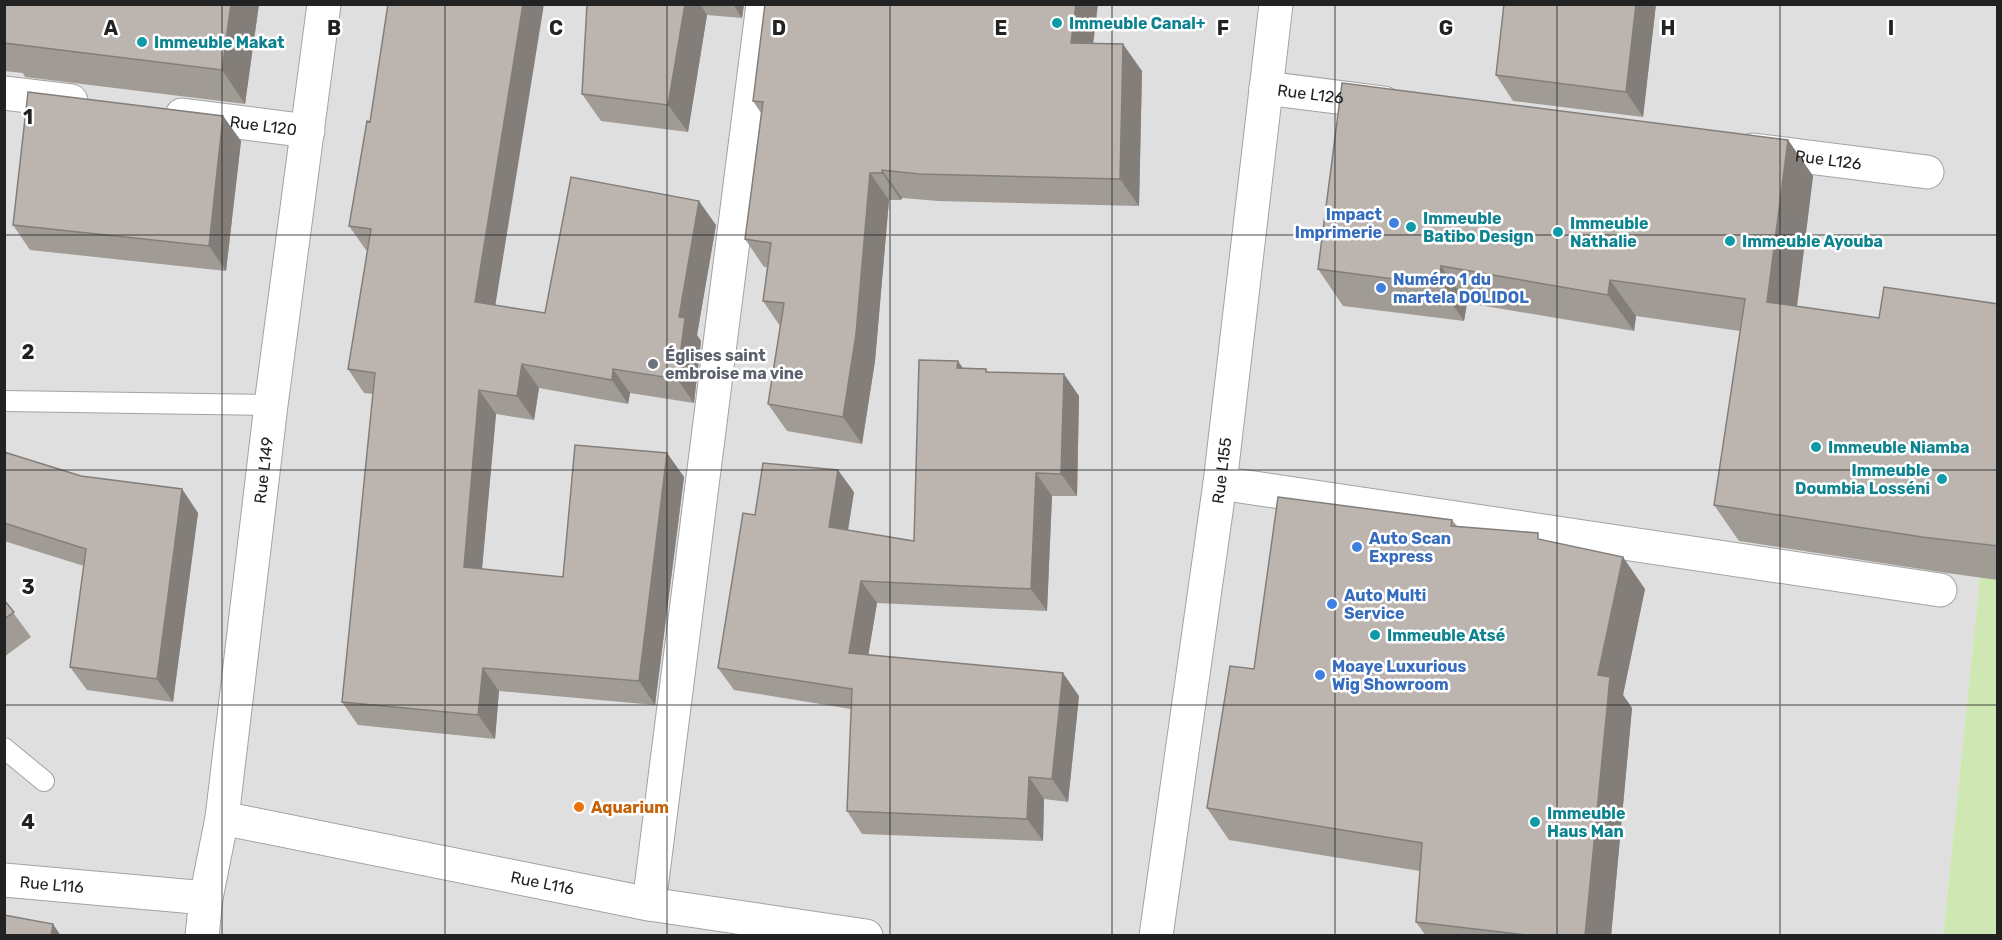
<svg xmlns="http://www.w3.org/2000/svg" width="2002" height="940" font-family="Rubik,sans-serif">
  <rect width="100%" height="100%" fill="#f1eee9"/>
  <path fill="#e0dfdf" d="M5,5H1997V559L1982,558L1943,935L5,936Z"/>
  <path fill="#cfe7b3" d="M1982,558L1997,559V935L1943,936Z"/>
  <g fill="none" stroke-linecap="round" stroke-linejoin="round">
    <g stroke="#a3a3a3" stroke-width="22">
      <path id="service" d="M4,401L271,405
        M4,748L44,781"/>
    </g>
    <g stroke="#a3a3a3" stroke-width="35">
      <g id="minor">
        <path id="s1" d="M1266,88L1384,103"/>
        <path d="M4,93L71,101"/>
        <path id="s2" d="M182,115L308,131"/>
        <path id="s3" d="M1753,150L1927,172"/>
        <path d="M1220,483L1940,590"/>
        <path id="s4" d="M222,818L649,904L866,936"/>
        <path id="s5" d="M4,880L206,898"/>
        <path d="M649,904L763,4"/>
        <path id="s6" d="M202,936L206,898L222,818L271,405L324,4"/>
      </g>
    </g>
    <g stroke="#a3a3a3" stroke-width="35">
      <g id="tertiary">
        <path id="s7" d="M1156,936L1220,483L1276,4"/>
      </g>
    </g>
    <use href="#service" stroke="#fff" stroke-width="20"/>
    <use href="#minor" stroke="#fff" stroke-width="33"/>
    <use href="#tertiary" stroke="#fff" stroke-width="33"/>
  </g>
  <path fill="#a19b96" d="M4,4H259L245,104L25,77L23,73L4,71Z
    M587,4H744L742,18L707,15L688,132L601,121L582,94Z
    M1504,4H1656L1643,117L1513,101L1496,75Z
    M1094,43L1142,71L1139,206L938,201L902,198L901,200H889L875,361L862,444L787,431L768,404L780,326L763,301L767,267H764L745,239L761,113L753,101Z
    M223,116L241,141L226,271L30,250L13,225Z
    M367,121L495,305L545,313L716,225L697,335L701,341L694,403L630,393L628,404L539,388L534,420L496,414L482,569L563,577L667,453L684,477L655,705L499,691L495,739L358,725L342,702L373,394L364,393L348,369L368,250H366L349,226Z
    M1788,140L1813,176L1797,306L1879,318L1998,304V580L1947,573L1739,541L1714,505L1740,331L1636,316L1634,331L1467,303L1464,321L1343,306L1318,269Z
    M958,361L963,368L986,369L988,372L1079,396L1077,496H1052L1047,611L877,603L868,655L1079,696L1068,802L1044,799L1043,841L862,834L847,811L851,709L734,690L718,668L755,515L854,492L848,530L914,541Z
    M4,452L81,476L182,489L198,513L173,702L87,690L70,667L84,566L4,541Z
    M1452,520L1457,526L1543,540L1645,589L1623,695L1632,708L1611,936H1426L1416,922L1420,871L1229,840L1207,808Z
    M4,600L31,637L4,657Z"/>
  <path fill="#837e7a" d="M231,4H259L245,104L222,70Z
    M523,4H544L492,326L475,302Z
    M685,4H700L707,15L688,132L668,105Z
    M733,4H744L742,18Z
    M1076,4H1098L1090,70L1071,43Z
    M1636,4H1656L1643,117L1626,92Z
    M1123,44L1142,71L1139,206L1120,179Z
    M223,116L241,141L226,271L209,246Z
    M1788,140L1813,176L1793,338L1767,302Z
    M882,170L902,198L901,200L882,173Z
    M870,173L889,200L875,361L862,444L843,417Z
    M699,201L716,225L697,335L701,341L694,403L677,379L679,317Z
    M1441,266L1467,303L1464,321L1439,285Z
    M1610,280L1636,316L1634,331L1608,295Z
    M958,361L973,384L957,368Z
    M522,364L539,388L534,420L517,396Z
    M613,369L630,393L628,404L612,380Z
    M1064,374L1079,396L1077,496L1061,474Z
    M479,390L496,414L480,591L464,567Z
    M667,453L684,477L655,705L639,681Z
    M838,470L854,492L845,549L829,527Z
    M1036,473L1052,496L1047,611L1031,589Z
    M182,489L198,513L173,702L157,679Z
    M1623,557L1645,589L1623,695L1632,708L1611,936H1585L1598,675Z
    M861,581L877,603L865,675L849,653Z
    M483,668L499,691L495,739L478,715Z
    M1063,673L1079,696L1068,802L1052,779Z
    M1029,777L1044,799L1043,841L1027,819Z
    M53,924L61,936H51Z"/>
  <path fill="#bbb4af" stroke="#837e7a" stroke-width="1.5" d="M4,4H231L222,70L4,43Z
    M388,4H523L475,302L545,313L571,177L699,201L679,317L685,318L677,379L613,369L612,380L522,364L517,396L479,390L464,567L563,577L575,445L667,453L639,681L483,668L478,715L342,702L375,373L348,369L371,229L349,226L367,121L370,122Z
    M587,4H685L668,105L582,94Z
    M765,4H1076L1071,43L1123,44L1120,179L919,174L882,170V173H870L856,334L843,417L768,404L784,303L763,301L771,243L745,239L763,102L753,101Z
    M1504,4H1636L1626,92L1496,75Z
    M1342,83L1788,140L1767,302L1879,318L1884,287L1998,304V546L1922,537L1714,505L1745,299L1610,280L1608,295L1441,266L1439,285L1318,269Z
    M28,92L223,116L209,246L13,225Z
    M919,360L958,361L957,368L986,369V372L1064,374L1061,474L1036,473L1031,589L861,581L849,653L1063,673L1052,779L1029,777L1027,819L847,811L852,689L718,668L743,513L755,515L763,463L838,470L829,527L914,541Z
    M4,452L81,476L182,489L157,679L70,667L86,549L4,523Z
    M1278,497L1452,520L1451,526L1538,533V539L1623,557L1598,675L1610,677L1585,936H1534L1416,922L1422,843L1207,808L1230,666L1254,669Z
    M4,600L14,612L4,619Z
    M4,915L53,924L51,936H4Z"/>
  <path fill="none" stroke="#222" stroke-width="1.5" stroke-opacity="0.55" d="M222,4V936M445,4V936M667,4V936M890,4V936M1112,4V936M1335,4V936M1557,4V936M1780,4V936M4,235H1998M4,470H1998M4,705H1998"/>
  <g fill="#0f9aa8" stroke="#fff" stroke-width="2">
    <circle cx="1057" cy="23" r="6"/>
    <circle cx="142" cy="42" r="6"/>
    <circle cx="1411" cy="227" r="6"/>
    <circle cx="1558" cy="232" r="6"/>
    <circle cx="1730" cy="241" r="6"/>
    <circle cx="1816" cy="447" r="6"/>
    <circle cx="1942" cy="479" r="6"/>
    <circle cx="1375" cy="635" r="6"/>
    <circle cx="1535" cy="822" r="6"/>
  </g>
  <g fill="#3f7fe0" stroke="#fff" stroke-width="2">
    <circle cx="1394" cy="223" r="6"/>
    <circle cx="1381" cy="288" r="6"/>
    <circle cx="1357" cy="547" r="6"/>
    <circle cx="1332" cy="604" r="6"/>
    <circle cx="1320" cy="675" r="6"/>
  </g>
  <circle fill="#6b7280" stroke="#fff" stroke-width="2" cx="653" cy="364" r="6"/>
  <circle fill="#e8710a" stroke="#fff" stroke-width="2" cx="579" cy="807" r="6"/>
  <g text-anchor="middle" stroke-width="5" stroke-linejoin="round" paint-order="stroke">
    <g font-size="16" font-weight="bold" fill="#0d838f" stroke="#fff" text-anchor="start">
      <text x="1069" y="29">Immeuble Canal+</text>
      <text x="154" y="48">Immeuble Makat</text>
      <text x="1423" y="224">Immeuble<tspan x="1423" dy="18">Batibo Design</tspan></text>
      <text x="1570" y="229">Immeuble<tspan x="1570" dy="18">Nathalie</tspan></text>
      <text x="1742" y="247">Immeuble Ayouba</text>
      <text x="1828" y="453">Immeuble Niamba</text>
      <text x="1930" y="476" text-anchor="end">Immeuble<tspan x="1930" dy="18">Doumbia Losséni</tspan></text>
      <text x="1387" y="641">Immeuble Atsé</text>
      <text x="1547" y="819">Immeuble<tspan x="1547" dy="18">Haus Man</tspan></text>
    </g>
    <g font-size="16" fill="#222" stroke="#fff">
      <text dy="6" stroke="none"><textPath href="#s1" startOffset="45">Rue L126</textPath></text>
      <text dy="6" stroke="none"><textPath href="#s2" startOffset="82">Rue L120</textPath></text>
      <text dy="6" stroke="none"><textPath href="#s3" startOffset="76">Rue L126</textPath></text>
      <text dy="6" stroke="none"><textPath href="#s6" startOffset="470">Rue L149</textPath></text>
      <text dy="6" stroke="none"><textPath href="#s7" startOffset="470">Rue L155</textPath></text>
      <text dy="6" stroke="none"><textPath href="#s4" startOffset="327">Rue L116</textPath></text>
      <text dy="6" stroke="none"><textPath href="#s5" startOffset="48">Rue L116</textPath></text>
    </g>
    <g font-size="16" font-weight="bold" fill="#366cbe" stroke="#fff" text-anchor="start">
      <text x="1382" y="220" text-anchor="end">Impact<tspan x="1382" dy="18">Imprimerie</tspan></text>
      <text x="1393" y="285">Numéro 1 du<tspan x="1393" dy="18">martela DOLIDOL</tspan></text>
      <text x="1369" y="544">Auto Scan<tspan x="1369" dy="18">Express</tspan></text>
      <text x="1344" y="601">Auto Multi<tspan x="1344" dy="18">Service</tspan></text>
      <text x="1332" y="672">Moaye Luxurious<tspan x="1332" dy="18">Wig Showroom</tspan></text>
    </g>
    <g font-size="16" font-weight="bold" fill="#5b616d" stroke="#fff" text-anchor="start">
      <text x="665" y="361">Églises saint<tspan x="665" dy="18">embroise ma vine</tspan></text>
    </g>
    <g font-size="16" font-weight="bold" fill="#c56008" stroke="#fff" text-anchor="start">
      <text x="591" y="813">Aquarium</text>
    </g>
  </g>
  <g font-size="20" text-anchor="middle" font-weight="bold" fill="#222" stroke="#fff" stroke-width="5" stroke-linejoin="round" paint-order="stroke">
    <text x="111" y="35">A</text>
    <text x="334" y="35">B</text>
    <text x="556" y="35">C</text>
    <text x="779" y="35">D</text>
    <text x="1001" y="35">E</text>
    <text x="1223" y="35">F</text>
    <text x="1446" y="35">G</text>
    <text x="1668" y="35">H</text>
    <text x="1891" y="35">I</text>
    <text x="28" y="124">1</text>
    <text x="28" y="359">2</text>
    <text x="28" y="594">3</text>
    <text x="28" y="829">4</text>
  </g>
  <rect width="2002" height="940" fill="none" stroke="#222222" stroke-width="12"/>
</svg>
